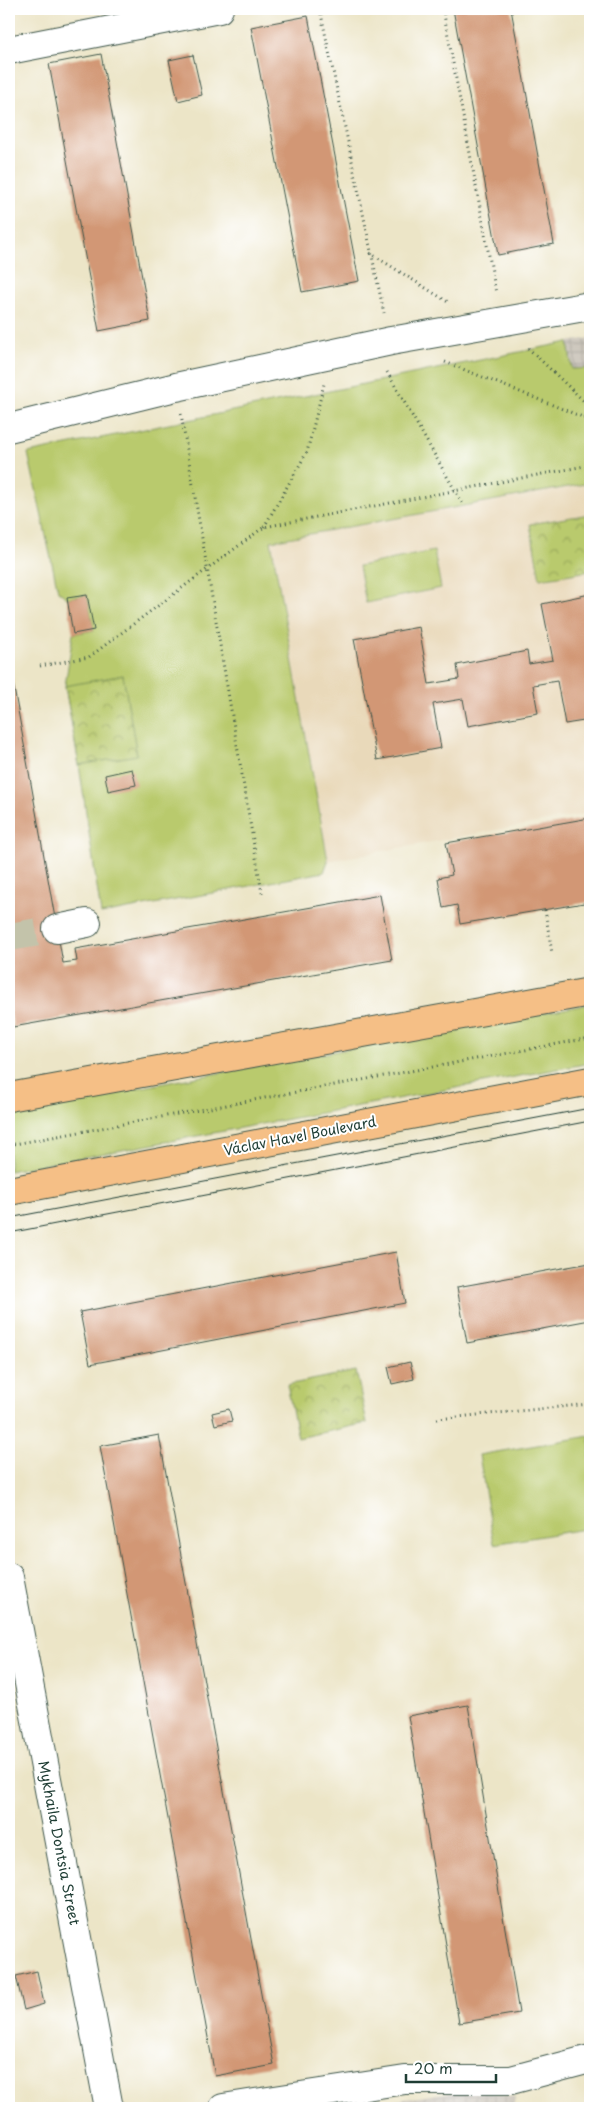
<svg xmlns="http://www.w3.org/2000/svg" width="599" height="2117" font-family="'Playpen Sans',sans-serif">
  <defs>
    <pattern id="industrial-grid" width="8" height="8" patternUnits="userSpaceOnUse" patternTransform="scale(1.25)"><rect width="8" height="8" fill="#c9c3b8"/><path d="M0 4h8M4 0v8" fill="none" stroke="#aca89f"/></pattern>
    <pattern id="park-crowns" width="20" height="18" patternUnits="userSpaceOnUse" patternTransform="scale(1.25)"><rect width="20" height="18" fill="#b9ca6d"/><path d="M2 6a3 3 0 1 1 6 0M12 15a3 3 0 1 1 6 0" fill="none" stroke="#96a55a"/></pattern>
  </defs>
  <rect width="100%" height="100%" fill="#fff"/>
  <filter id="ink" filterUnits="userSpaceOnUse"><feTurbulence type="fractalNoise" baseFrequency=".02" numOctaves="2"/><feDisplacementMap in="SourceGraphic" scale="10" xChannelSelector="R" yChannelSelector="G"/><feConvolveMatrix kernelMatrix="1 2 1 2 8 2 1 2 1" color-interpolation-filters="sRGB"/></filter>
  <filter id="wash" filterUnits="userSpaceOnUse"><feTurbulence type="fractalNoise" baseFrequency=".0096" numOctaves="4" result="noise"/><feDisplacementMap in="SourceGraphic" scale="20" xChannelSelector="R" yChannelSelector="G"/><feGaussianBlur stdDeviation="1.12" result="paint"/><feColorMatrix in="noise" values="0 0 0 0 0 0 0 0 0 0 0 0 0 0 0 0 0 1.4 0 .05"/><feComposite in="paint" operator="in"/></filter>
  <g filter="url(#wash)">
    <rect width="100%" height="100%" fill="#ece5c7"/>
    <path fill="#e9d9ba" d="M590,483V813L328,861L271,541Z"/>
    <path fill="url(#industrial-grid)" d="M590,338V367L572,370L568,342Z
      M473,2089L515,2097L513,2108H344Z"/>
    <path fill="#b9ca6d" stroke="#6c8450" d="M568,342L572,369L590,368V483L271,541L328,861L324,872L101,914L79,765L65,686L73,634L94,630L87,595L67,598L58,591L28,453Z
      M434,551L441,588L366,603L359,566Z
      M590,1004V1063L9,1171V1112Z
      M590,1436V1528L494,1544L479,1455Z"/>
    <path fill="url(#park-crowns)" stroke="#6c8450" d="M590,514V571L540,579L530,524Z
      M123,675L137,755L79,765L65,686Z
      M356,1371L367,1423L298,1438L287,1385Z"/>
    <g id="blocks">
      <path fill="#d29774" d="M453,9H511L554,244L498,255Z
        M308,16L359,281L302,292L251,27Z
        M101,54L150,321L99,331L49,64Z
        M193,55L202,95L178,101L169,60Z
        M590,594V720L565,724L557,681L533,685L538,713L468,726L463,699L433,704L441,748L377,760L354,639L419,627L429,684L459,679L457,665L527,651L529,664L553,660L542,604Z
        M87,595L94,630L73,634L67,598Z
        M9,660L63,963L77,961L75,949L380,895L392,960L13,1027L9,1003Z
        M132,769L136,785L108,791L105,775Z
        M590,818V902L460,924L457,905L443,908L438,878L452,875L446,843Z
        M396,1252L405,1303L90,1364L80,1312Z
        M590,1263V1320L467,1343L457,1287Z
        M410,1362L414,1379L392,1384L388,1367Z
        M229,1409L232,1421L215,1425L212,1413Z
        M159,1435L274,2065L215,2076L100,1446Z
        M468,1705L519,2013L459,2023L408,1716Z
        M37,1971L44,2004L24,2010L16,1976Z"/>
    </g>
  </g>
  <g filter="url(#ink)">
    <use href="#blocks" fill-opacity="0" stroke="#3e564a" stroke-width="1"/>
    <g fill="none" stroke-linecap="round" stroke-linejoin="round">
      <path stroke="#c3c3aa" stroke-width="28" stroke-dasharray="28 14" stroke-linecap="butt" d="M9,937L57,929"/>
      <g stroke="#3e564a" stroke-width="30">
        <path id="minor" d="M9,50L219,9
          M9,428L176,387L391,341L590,306
          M57,929L87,923
          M9,1577L109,2108
          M223,2108L405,2080H511L590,2059"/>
      </g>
      <g stroke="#3e564a" stroke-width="30">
        <path id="major" d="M9,1097L590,992
          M9,1191L590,1081"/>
      </g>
      <path stroke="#3e564a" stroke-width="3" stroke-dasharray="1 4" stroke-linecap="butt" d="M320,9L384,313
        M443,9L496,293
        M370,253L448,302
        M528,348L590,407
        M445,362L590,420
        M387,372L464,506
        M181,414L262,893
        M264,527L307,452L324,384
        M40,666L89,657L264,527L590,465
        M586,902L590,928
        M545,910L552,953
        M9,1145L590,1038
        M437,1419L590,1404"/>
      <use href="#minor" stroke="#fff" stroke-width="28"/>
      <use href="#major" stroke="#f5bf86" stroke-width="28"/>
      <path stroke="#1f3d34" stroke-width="1" d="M9,1218L590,1108
        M9,1233L590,1121"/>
    </g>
  </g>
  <g text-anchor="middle" stroke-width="4" stroke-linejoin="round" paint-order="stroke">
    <g font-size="14" fill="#1f3d34" stroke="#fff">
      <text transform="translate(300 1136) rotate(-11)" y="5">Václav Havel Boulevard</text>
      <text transform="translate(59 1843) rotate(79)" y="5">Mykhaila Dontsia Street</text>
    </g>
  </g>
  <rect width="599" height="2117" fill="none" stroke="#fff" stroke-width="30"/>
  <path d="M406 2074v8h90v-8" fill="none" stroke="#1f3d34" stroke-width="2.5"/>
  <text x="414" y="2074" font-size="15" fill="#1f3d34" stroke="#ffffff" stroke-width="4" paint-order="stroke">20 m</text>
</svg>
